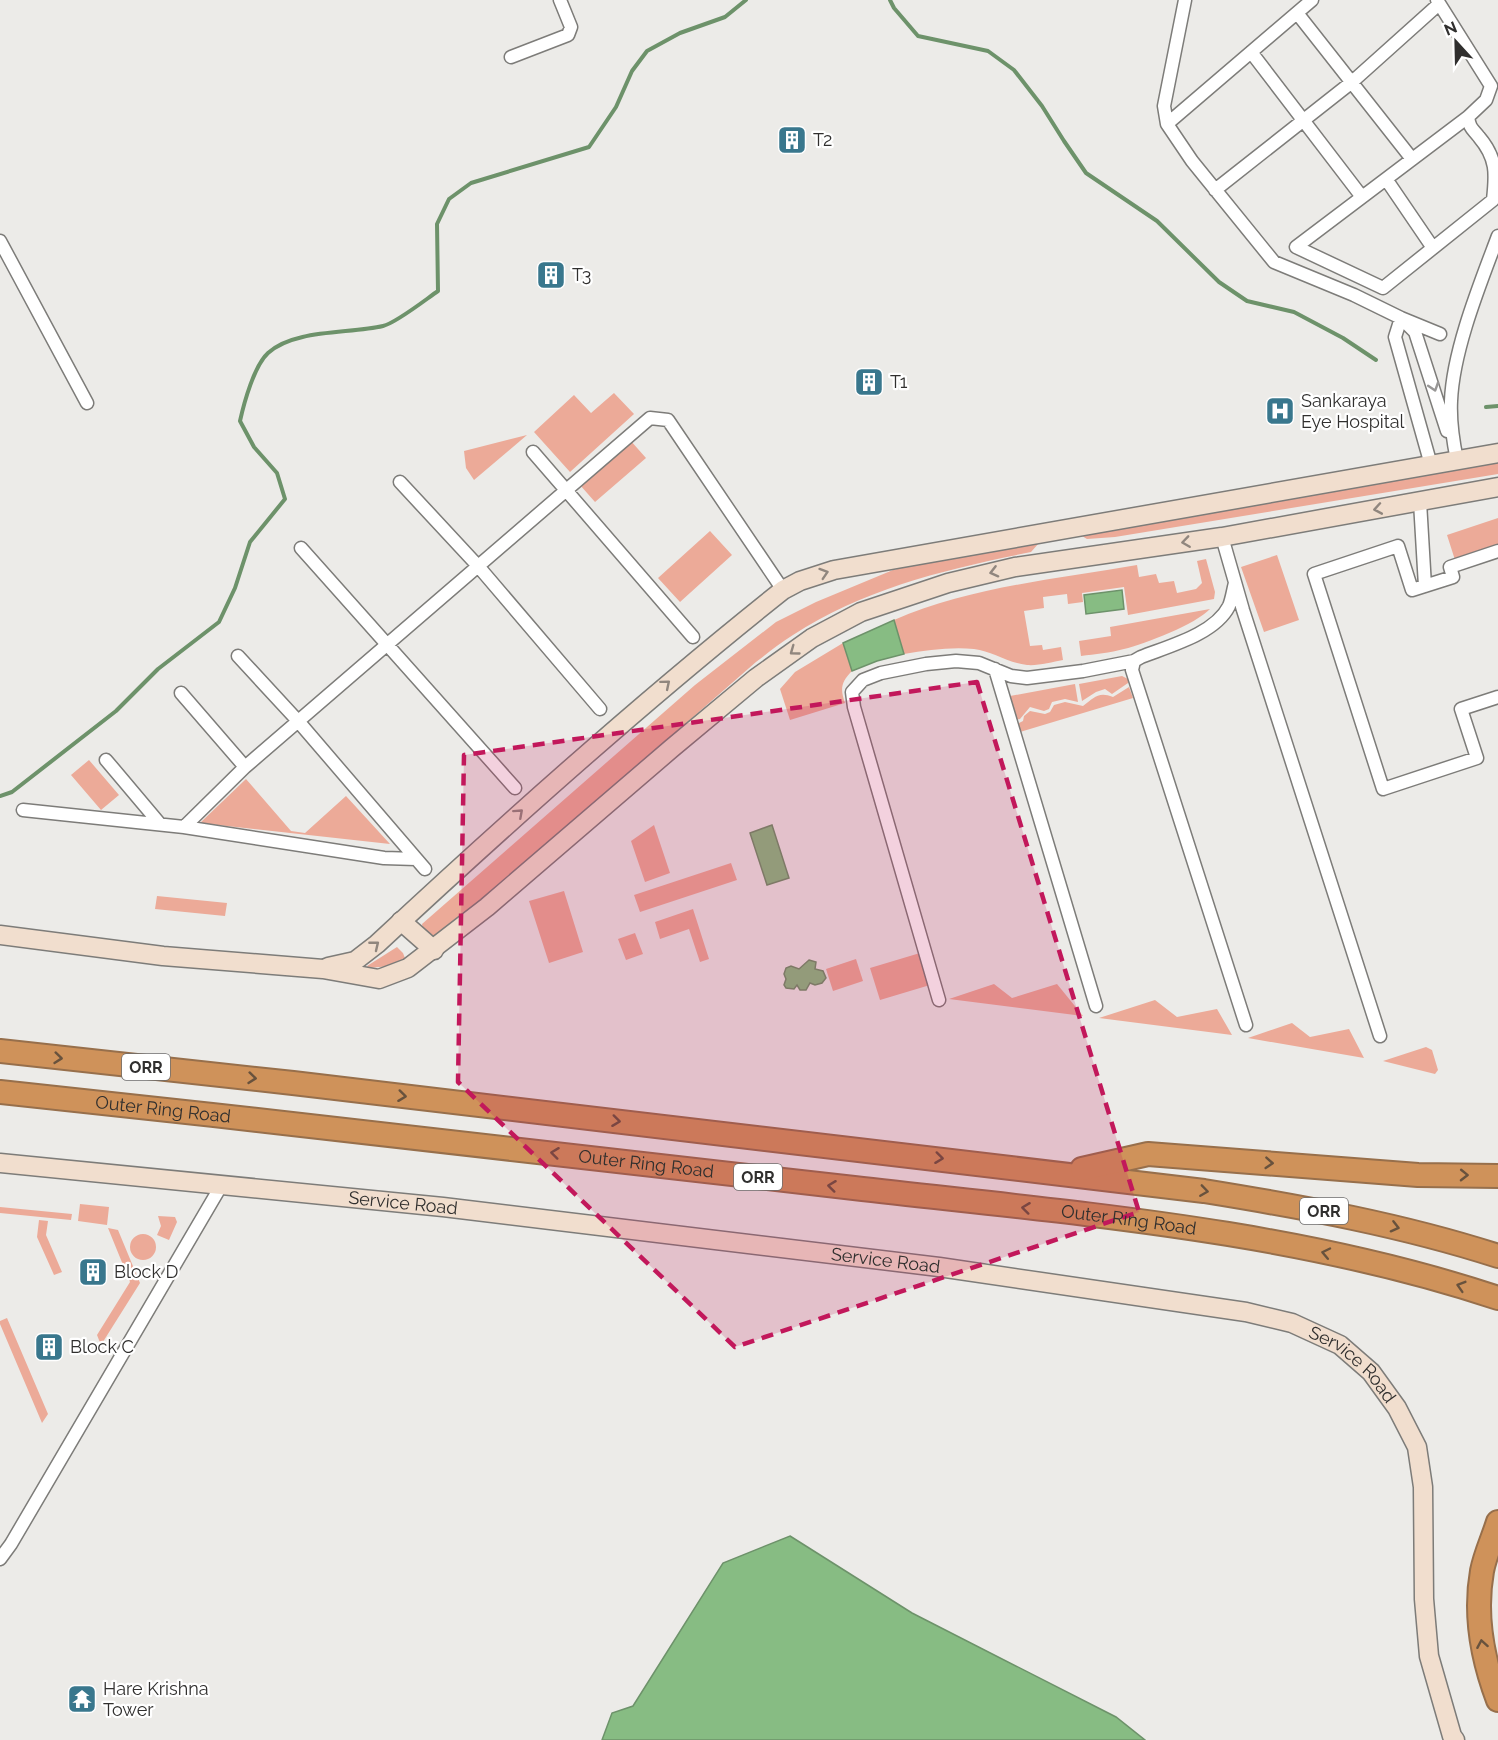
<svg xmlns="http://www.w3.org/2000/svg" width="1498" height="1740" font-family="Raleway,sans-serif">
  <rect width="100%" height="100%" fill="#ecebe8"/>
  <path fill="#ecaa98" d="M614,393L634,414L570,472L534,432L574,395L591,413Z
    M527,435L474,480L466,468L464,451Z
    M630,440L646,458L595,502L580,485Z
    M1498,461V474L1115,537L1087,539L1082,536L1081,531Z
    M1498,518V546L1455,560L1447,535Z
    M710,531L732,555L680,602L658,578Z
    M1040,537L1039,543L1031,552C947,569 865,588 793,635C780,643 768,653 756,662L439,939H430L424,934L422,924L695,685L776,622L816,602L893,570Z
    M1277,555L1299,620L1264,632L1241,567Z
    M1206,559L1215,592L1214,599L1128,615L1124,587L1082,593L1083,602L1068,604L1067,594L1043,597L1044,608L1024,611L1030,646L1042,645L1043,650L1061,647L1063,660C1052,662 1038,666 1027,665C1008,663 992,651 974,649C951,647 927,650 904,654L894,620C970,587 1056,579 1137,565L1139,577L1156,574L1159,583L1174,581L1177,593L1196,589L1202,583L1197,561Z
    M1210,609C1196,624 1145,644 1124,649C1110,653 1095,654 1081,656L1079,641L1111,636L1110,627Z
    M843,643L852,671C841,682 840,689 845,703L790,720L780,689L795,672Z
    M1122,676L1128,679V683L1112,694L1105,689L1096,692L1082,701L1079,684Z
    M1075,684L1078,702L1065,699L1052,702L1049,709L1044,711L1030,707L1020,719L1015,720L1008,699L1010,696Z
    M1129,687L1133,698L1020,732L1017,724L1023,721L1024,716L1030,711L1045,714L1050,712L1054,705L1065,702L1083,706C1094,698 1098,691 1113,697Z
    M89,760L119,795L101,810L71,775Z
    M246,779L291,831L305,833L346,796L390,844L200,823Z
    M654,825L670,873L645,882L631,841Z
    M731,863L737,880L640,912L634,895Z
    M564,891L583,952L549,963L529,901Z
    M157,896L227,903L225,916L155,909Z
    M693,909L709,959L700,962L689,929L660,939L655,922Z
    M635,933L643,954L626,960L618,939Z
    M397,947L403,953L406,961L391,966L368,968L367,966Z
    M920,953L930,985L880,1000L870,968Z
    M856,959L863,981L833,991L826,969Z
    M994,984L1012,998L1057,984L1083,1016L949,999Z
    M1155,1000L1177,1017L1217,1009L1232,1035L1099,1018Z
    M1292,1023L1310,1037L1349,1029L1364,1058L1248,1038Z
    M1426,1047L1432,1050L1438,1070L1435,1074L1383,1061Z
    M80,1204L109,1207L107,1225L78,1221Z
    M0,1207L72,1214L71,1220L0,1213Z
    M158,1216L175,1217L177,1222L169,1240L157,1235L161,1226Z
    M39,1220L48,1221L46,1235L62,1272L54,1275L37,1237Z
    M108,1228L118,1230L140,1283L101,1345L97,1335L130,1282Z
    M130 1247a13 13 0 1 1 26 0a13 13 0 1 1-26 0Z
    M7,1318L48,1414L42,1423L0,1324V1321Z"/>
  <path fill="#87bc83" stroke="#6d926a" stroke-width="1.5" d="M1122,590L1124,609L1086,614L1084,595Z
    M894,620L904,654L877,661L852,671L843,643Z
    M772,825L789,878L767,885L750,833Z
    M809,960L816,962L815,969L823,971L826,978L822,983L815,985L810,983L806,990H800L797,985L794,989L786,988L784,985L786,979L784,974L786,968L791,966L799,969Z
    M790,1536L912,1613L1116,1717L1145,1740H602L612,1713L633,1706L723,1563Z"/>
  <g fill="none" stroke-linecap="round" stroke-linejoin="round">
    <path stroke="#6d926a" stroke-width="4" d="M890,0L894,8L918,36L988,51L1014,70L1042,106L1064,141L1086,173L1157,221L1219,282L1247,301L1294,312L1343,338L1376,360
      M1486,407L1498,406
      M0,796L12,792L116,711L158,669L219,622L235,588L250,542L285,499L277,473L254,447L240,421C244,403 254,366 268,353C294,329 349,334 383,326C396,323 425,300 438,291L437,224L449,199L471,183L589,147L616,107L632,71L647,51L680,33L725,17L746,0"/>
    <g stroke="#7d7c79" stroke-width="15">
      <path id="street" d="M1185,0L1164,106L1167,124L1192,161L1274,262L1354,295L1401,318L1440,334
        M1437,0L1491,86L1486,100L1468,117L1296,247L1383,288L1493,200C1496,174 1497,158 1479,137C1472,128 1470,129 1468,117
        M1297,13L1412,159
        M1251,52L1362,197
        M511,57L568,35L571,27L560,0
        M1167,124L1312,0
        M1386,179L1433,248
        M1215,190L1352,82L1439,4
        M0,241L87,403
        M1401,318L1395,337L1431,465
        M1405,322L1415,332L1447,431
        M533,452L693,637
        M1457,460C1453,441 1450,421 1451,401C1453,350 1480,284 1498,236
        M400,482L478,566L600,709
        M1420,502L1425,586
        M1222,537L1243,610L1380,1036
        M301,548L515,788
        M1498,551L1450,567L1453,577L1412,590L1398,546L1314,574L1383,789L1477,758L1461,709L1498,697
        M1235,583C1233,590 1232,599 1229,606C1215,634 1169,646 1141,657L1134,661L1132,670L1246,1025
        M238,656L298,721L425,869
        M995,669L1096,1006
        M181,693L245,767
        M106,760L160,824
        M23,810L184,827L384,858L416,859
        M184,827L245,767L650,418L668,420L783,590
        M939,1000L854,707L852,692L863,680L881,673L926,664L956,661L979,663L1011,676L1027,678L1083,671L1134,661
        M0,1559L11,1544L221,1186"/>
    </g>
    <g stroke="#7d7c79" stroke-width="21">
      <g id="secondary">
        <path d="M401,921L434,950"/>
        <path d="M0,935L163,956L323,969L379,979L408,968L487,907L672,748L756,678L812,638L861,612L948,583L1015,567L1222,537L1498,487"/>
        <path d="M328,967L355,961L377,944C509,821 642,702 783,590L800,581L834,570L1498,453"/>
        <path id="s1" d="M0,1163L443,1207L939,1267L1246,1312L1292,1323L1340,1345L1371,1372L1397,1408L1417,1447L1423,1487L1424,1599L1429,1656L1452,1736L1455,1740"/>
      </g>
    </g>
    <g stroke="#976f4b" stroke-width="26">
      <g id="highway">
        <path d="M0,1051L293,1083L1204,1191C1303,1207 1402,1225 1498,1256"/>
        <path id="s2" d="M0,1092C285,1122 570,1155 854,1188C1070,1213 1291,1229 1498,1298"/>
        <path d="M1082,1169L1148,1154L1418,1175L1498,1176"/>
        <path d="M1498,1522C1493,1538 1485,1555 1482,1571C1474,1616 1482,1658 1498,1700"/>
      </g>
    </g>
    <use href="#street" stroke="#fff" stroke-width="12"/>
    <use href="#secondary" stroke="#f1dece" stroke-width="18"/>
    <use href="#highway" stroke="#cf925a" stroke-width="22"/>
  </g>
  <defs><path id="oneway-chevron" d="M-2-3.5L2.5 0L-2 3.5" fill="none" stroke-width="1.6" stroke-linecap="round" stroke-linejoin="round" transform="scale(1.5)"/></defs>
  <use stroke="#989796" href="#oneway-chevron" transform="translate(1434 387) rotate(72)"/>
  <g stroke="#90867e">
    <use href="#oneway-chevron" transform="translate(1378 509) rotate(170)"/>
    <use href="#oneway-chevron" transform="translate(1186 542) rotate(172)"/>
    <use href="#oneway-chevron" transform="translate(994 572) rotate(166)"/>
    <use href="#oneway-chevron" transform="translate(824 573) rotate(-18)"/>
    <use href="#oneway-chevron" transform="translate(794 651) rotate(144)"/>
    <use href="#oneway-chevron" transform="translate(666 684) rotate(-40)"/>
    <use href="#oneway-chevron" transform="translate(519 813) rotate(-42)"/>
    <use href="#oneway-chevron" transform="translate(375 945) rotate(-39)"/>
  </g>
  <g stroke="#68523d">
    <use href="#oneway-chevron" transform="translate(58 1058) rotate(6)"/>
    <use href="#oneway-chevron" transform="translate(252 1078) rotate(6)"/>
    <use href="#oneway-chevron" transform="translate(402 1096) rotate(7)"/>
    <use href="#oneway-chevron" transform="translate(616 1121) rotate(7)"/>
    <use href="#oneway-chevron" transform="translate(555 1153) rotate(-173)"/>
    <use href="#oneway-chevron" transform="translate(939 1158) rotate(7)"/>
    <use href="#oneway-chevron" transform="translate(1269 1163) rotate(4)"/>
    <use href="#oneway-chevron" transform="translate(1464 1175) rotate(1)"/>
    <use href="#oneway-chevron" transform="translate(832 1186) rotate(-173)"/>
    <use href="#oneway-chevron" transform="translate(1204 1191) rotate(8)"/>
    <use href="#oneway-chevron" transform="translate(1026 1208) rotate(-173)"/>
    <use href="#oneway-chevron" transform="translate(1395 1227) rotate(14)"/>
    <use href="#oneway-chevron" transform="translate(1326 1253) rotate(-168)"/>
    <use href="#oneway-chevron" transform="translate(1461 1286) rotate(-163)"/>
    <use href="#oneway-chevron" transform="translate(1482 1644) rotate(-100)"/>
  </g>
  <path fill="#c2185b" fill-opacity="0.2" stroke="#c2185b" stroke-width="4.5" stroke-dasharray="12 8" stroke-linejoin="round" d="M977,682L1139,1212L735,1347L458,1082L464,755Z"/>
  <defs>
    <g id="building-square" transform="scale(1.5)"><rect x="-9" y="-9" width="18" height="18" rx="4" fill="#39778d" stroke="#fff"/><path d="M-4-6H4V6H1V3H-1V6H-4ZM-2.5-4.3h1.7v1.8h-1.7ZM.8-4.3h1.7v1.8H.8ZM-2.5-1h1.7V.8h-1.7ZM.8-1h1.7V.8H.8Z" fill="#fff"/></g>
    <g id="hospital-square" transform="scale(1.5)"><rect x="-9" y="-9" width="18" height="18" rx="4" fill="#39778d" stroke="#fff"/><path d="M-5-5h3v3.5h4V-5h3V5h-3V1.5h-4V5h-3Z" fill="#fff"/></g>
    <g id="temple-square" transform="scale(1.5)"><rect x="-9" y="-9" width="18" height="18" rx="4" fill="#39778d" stroke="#fff"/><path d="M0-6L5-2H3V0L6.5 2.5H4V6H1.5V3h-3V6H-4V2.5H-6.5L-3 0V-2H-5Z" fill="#fff"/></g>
  </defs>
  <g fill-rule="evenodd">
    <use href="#building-square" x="792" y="140"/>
    <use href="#building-square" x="551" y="275"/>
    <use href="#building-square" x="869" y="382"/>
    <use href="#hospital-square" x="1280" y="411"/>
    <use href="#building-square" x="93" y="1272"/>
    <use href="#building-square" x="49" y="1347"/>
    <use href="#temple-square" x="82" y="1699"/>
  </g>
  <g text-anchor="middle" stroke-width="4.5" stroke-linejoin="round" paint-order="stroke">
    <g fill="#fff" stroke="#6e6d6d" stroke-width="1.5">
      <rect x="122" y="1054" width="48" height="26" rx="4.5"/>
      <rect x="734" y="1164" width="48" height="26" rx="4.5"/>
      <rect x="1300" y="1198" width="48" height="26" rx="4.5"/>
    </g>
    <g font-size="16" font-weight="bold" fill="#302f2e">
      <text x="146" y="1073">ORR</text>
      <text x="758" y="1183">ORR</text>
      <text x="1324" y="1217">ORR</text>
    </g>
    <g font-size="18" fill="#302f2e" stroke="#fff" text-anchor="start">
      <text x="813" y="146">T2</text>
      <text x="572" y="281">T3</text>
      <text x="890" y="388">T1</text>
      <text x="1301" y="407">Sankaraya<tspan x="1301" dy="21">Eye Hospital</tspan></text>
      <text x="114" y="1278">Block D</text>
      <text x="70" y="1353">Block C</text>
      <text x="103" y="1695">Hare Krishna<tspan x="103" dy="21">Tower</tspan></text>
    </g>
    <g font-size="18" fill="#302f2e" stroke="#fff">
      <text dy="6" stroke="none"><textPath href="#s2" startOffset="164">Outer Ring Road</textPath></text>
      <text dy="6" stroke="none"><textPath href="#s2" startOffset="650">Outer Ring Road</textPath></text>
      <text dy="6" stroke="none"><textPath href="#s1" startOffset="405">Service Road</textPath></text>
      <text dy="6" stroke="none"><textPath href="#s2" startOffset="1136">Outer Ring Road</textPath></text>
      <text dy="6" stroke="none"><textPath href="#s1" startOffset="891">Service Road</textPath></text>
      <text dy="6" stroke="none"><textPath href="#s1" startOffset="1377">Service Road</textPath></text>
    </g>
  </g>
  <g transform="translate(1456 42) rotate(338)" stroke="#ffffff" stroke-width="4.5" paint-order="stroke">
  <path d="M0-4.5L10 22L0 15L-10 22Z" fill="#302f2e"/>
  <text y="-9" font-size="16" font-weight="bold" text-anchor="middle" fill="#302f2e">N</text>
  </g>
</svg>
